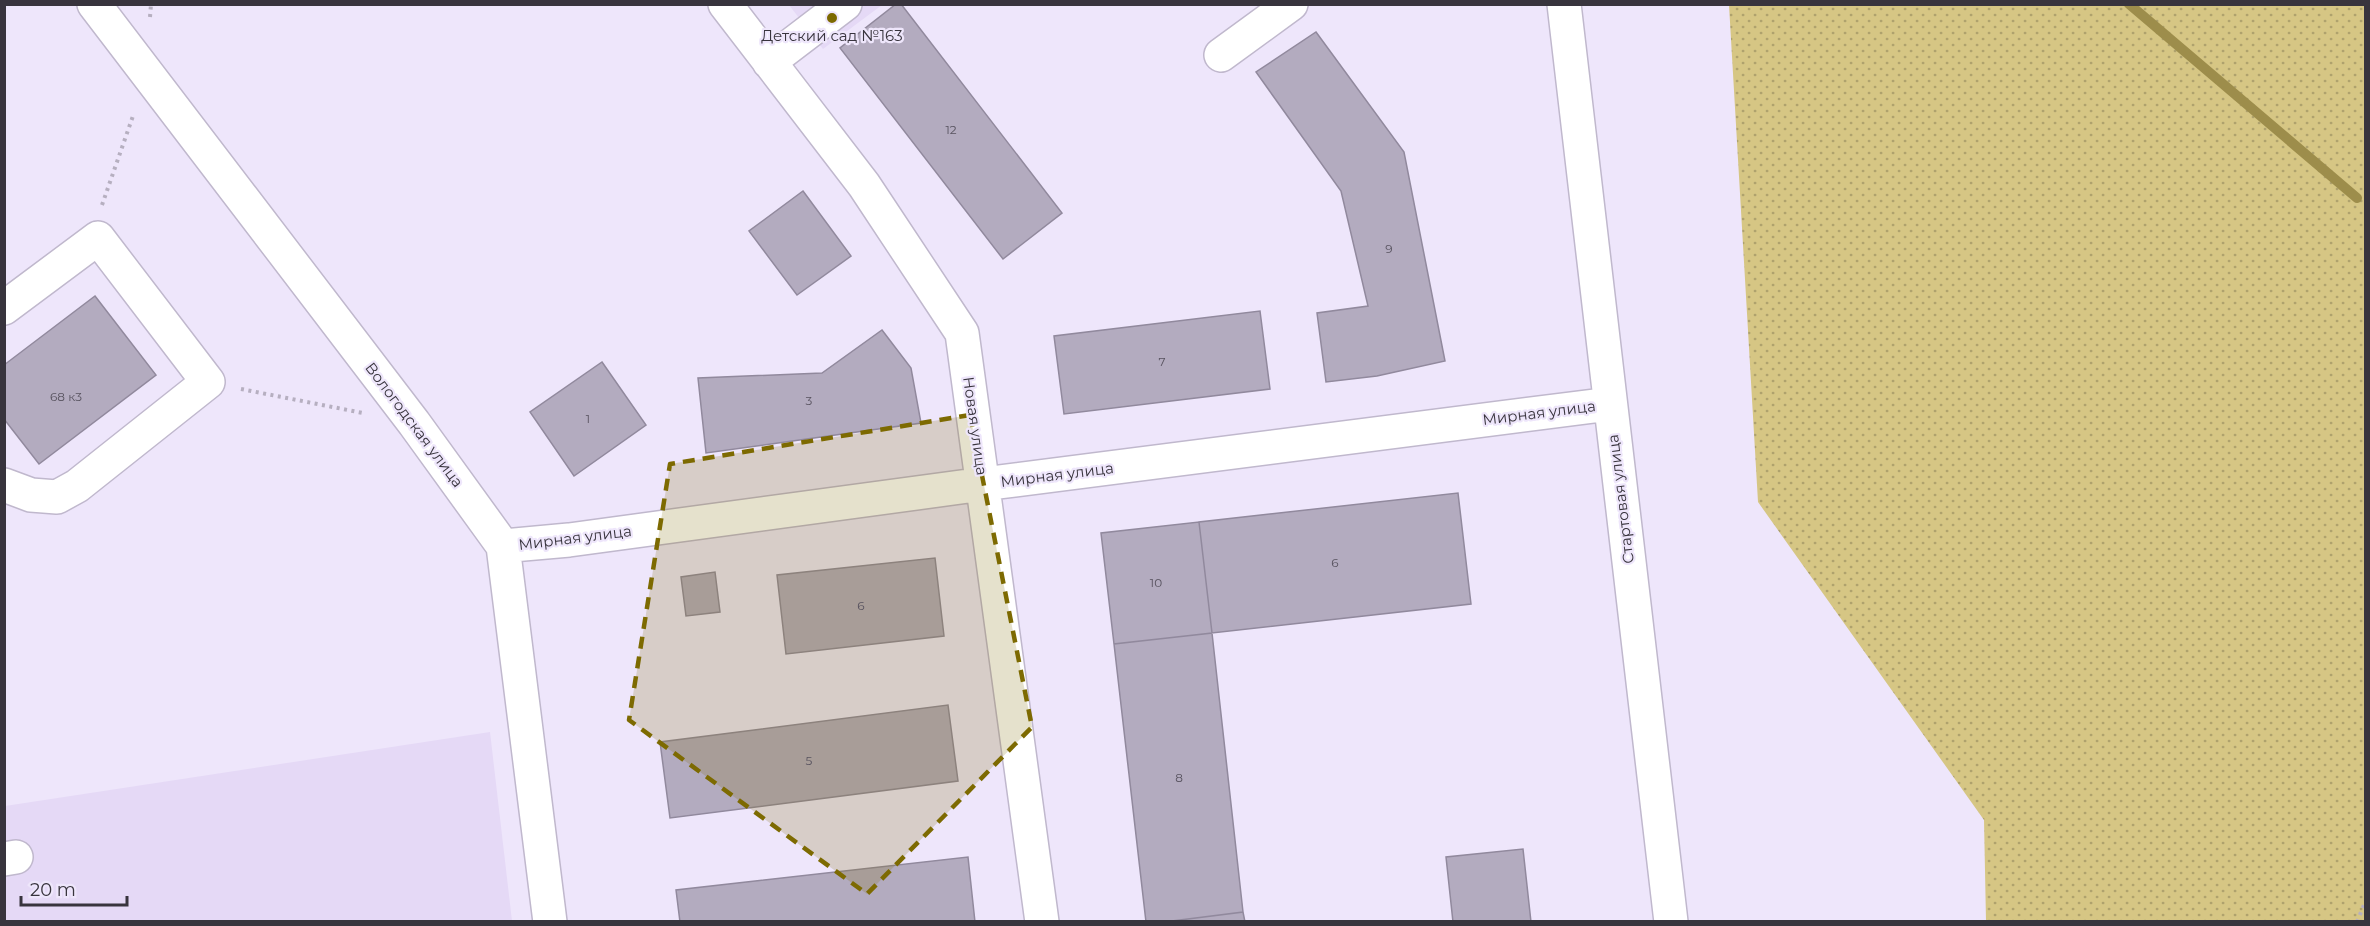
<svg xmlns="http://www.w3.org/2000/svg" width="2370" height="926" font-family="Montserrat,sans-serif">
  <defs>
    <pattern id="grass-dots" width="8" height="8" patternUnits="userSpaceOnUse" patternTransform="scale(1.5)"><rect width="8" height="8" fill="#d6c684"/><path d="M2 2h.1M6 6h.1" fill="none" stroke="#afa26d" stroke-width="1.8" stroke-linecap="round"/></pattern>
  </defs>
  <rect width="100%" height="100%" fill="#eee6fb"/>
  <path fill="#e5d9f6" d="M789,5H882L823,49Z
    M490,732L512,921L5,922V806Z"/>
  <path fill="url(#grass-dots)" d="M1729,5H2365V921H1986L1984,820L1758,502Z"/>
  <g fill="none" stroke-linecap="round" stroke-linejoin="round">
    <path stroke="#9d8d4b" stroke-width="10" d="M2129,4L2357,198"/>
  </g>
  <path fill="#b3abbf" stroke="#91899d" stroke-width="1.5" d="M896,4H901L1062,213L1003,259L840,48Z
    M1316,32L1404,152L1445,361L1377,376L1326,382L1317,313L1368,306L1341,191L1256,72Z
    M803,191L851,256L797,295L749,231Z
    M95,296L156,375L39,464L4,419V365Z
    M1260,311L1270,389L1064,414L1054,336Z
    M882,330L911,368L921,423L706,453L698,378L822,373Z
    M602,362L646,425L574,476L530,412Z
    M1458,493L1471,604L1212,633L1199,522Z
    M1199,522L1212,633L1114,644L1101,533Z
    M935,558L944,636L786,654L777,575Z
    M715,572L720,612L686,616L681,577Z
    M1212,633L1243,912L1164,922H1146L1114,644Z
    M948,705L958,781L670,818L660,742Z
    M1523,849L1531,922H1453L1446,857Z
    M968,857L975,922H680L676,890Z
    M1243,912L1245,922H1164Z"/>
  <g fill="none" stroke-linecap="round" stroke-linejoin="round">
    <g stroke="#c0b8cd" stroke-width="36">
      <path id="minor" d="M94,4L414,423L503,546L550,922
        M725,4L864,185L962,333L1042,922
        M1564,4L1671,922
        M1221,55L1291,4
        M769,62L845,4
        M4,308L98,238L208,382L77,486L57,497L31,495L4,485
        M503,546L569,540L983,484L1610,404
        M4,859L16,857"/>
    </g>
    <path stroke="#b6afc0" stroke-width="4" stroke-dasharray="3 4.5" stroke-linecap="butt" d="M150,17L151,4
      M102,205L134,113
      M241,389L363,413
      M2357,922L2366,900"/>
    <use href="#minor" stroke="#fff" stroke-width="33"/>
  </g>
  <path fill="#7d6a01" fill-opacity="0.2" stroke="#7d6a01" stroke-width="4.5" stroke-dasharray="12 8" stroke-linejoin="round" d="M970,415L1032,727L867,894L629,720L670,464Z"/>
  <circle fill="#7d6a01" stroke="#eee6fb" stroke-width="2" cx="832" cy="18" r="6"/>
  <g text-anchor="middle" stroke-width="4.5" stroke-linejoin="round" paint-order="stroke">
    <g font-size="12" fill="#57525e">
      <text x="951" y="134">12</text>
      <text x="1389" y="253">9</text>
      <text x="1162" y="366">7</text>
      <text x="66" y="401">68 к3</text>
      <text x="809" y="405">3</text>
      <text x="588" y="423">1</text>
      <text x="1335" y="567">6</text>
      <text x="1156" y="587">10</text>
      <text x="861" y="610">6</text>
      <text x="809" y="765">5</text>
      <text x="1179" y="782">8</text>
    </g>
    <g font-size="15" fill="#38343d" stroke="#eee6fb">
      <text x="832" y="41">Детский сад №163</text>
    </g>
    <g font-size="15" fill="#38343d" stroke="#eee6fb">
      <text transform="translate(1539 413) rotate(-7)" y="5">Мирная улица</text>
      <text transform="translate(414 425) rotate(53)" y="5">Вологодская улица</text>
      <text transform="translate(975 426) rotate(82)" y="5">Новая улица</text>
      <text transform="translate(1057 475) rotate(-7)" y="5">Мирная улица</text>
      <text transform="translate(1621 499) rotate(-97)" y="5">Стартовая улица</text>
      <text transform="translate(575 538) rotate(-7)" y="5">Мирная улица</text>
    </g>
  </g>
  <rect width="2370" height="926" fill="none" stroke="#38343d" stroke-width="12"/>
  <path d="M21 896v9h106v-9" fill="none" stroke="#38343d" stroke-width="3"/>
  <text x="30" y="896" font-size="18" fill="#38343d" stroke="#eee6fb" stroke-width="4.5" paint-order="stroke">20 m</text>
</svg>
